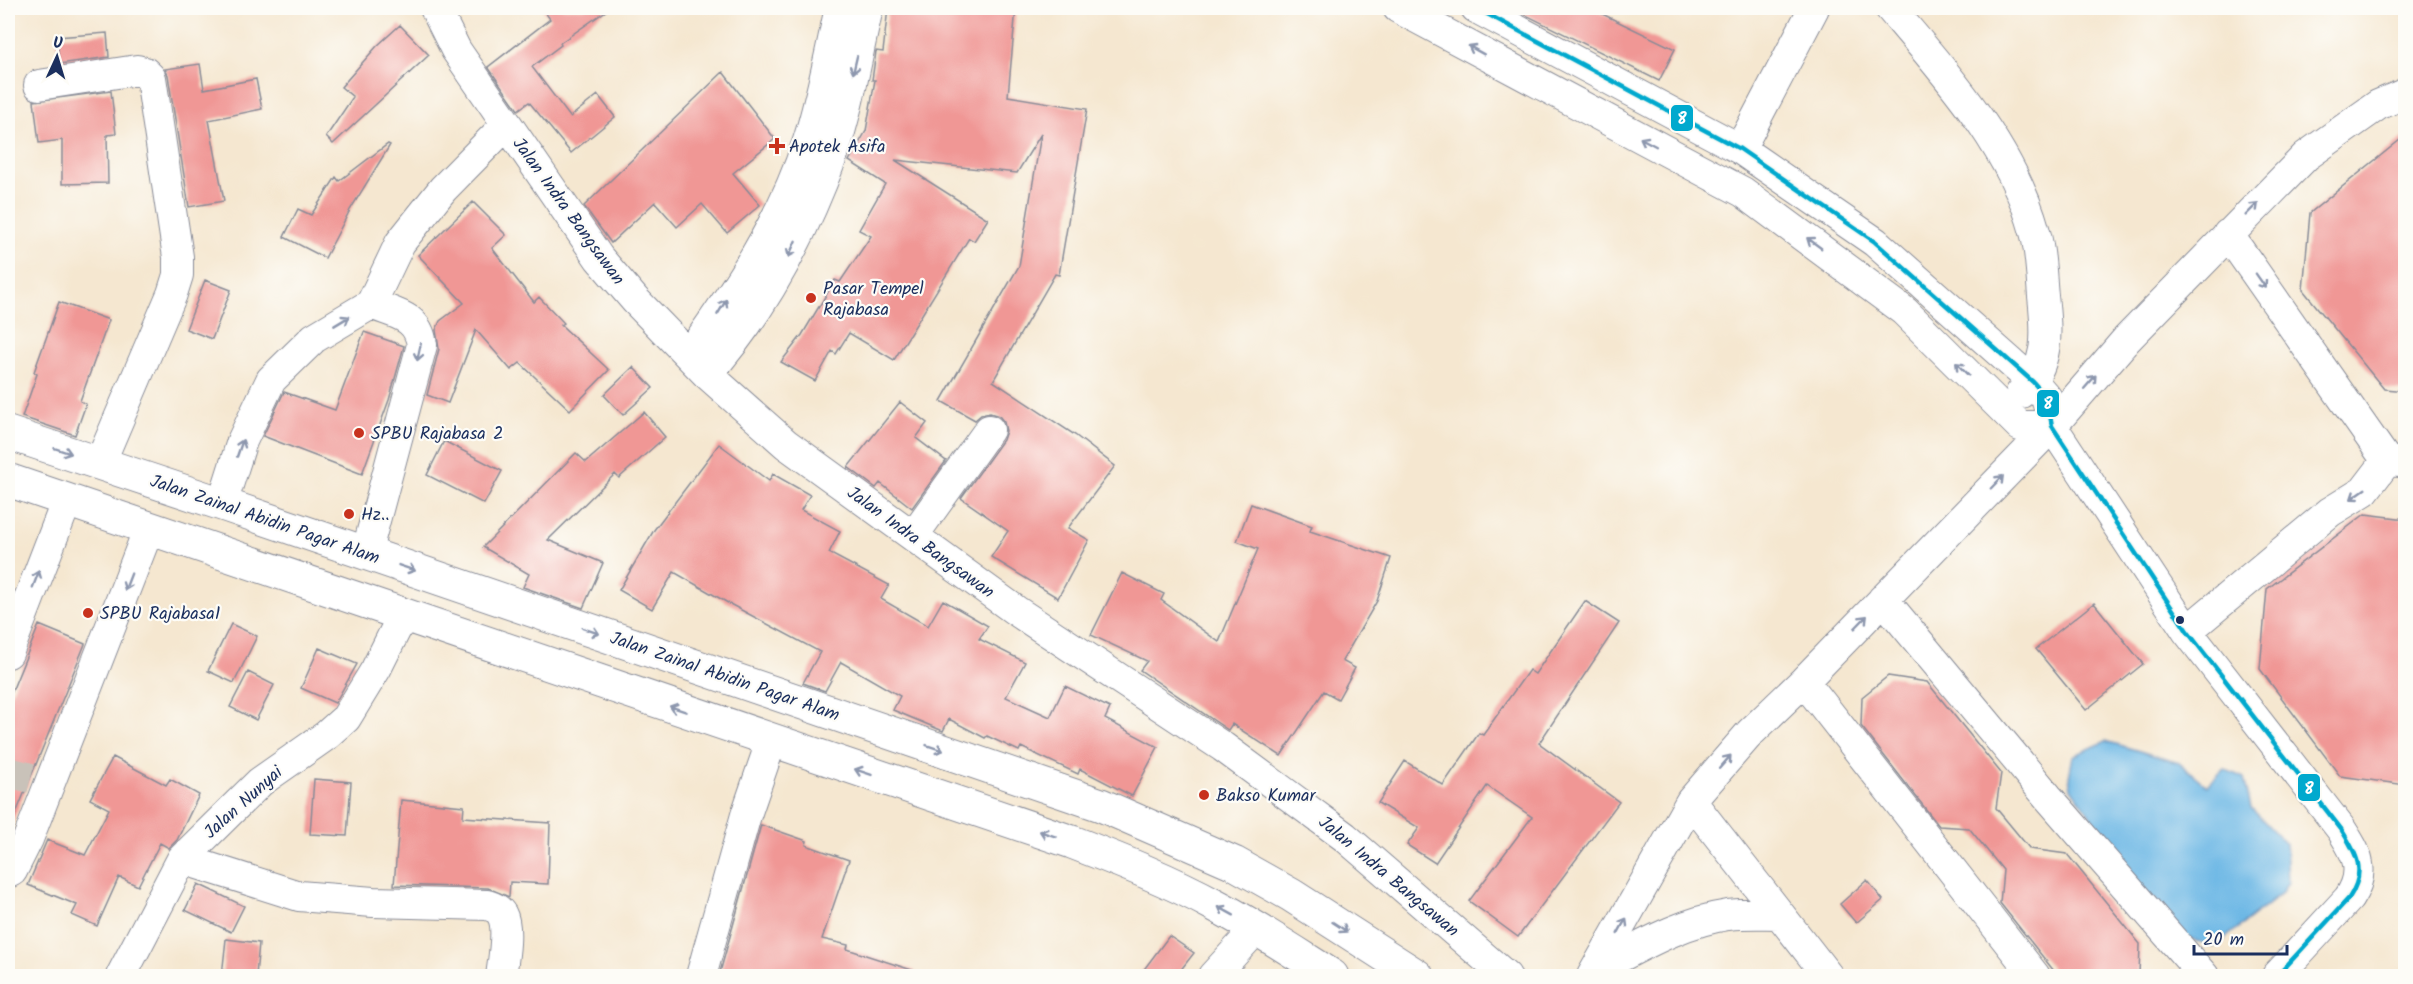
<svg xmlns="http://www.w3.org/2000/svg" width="2413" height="984" font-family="Kalam,sans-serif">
  <rect width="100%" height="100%" fill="#fdfcf7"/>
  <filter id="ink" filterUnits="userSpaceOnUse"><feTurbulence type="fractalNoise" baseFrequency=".0167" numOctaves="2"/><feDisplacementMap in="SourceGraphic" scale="12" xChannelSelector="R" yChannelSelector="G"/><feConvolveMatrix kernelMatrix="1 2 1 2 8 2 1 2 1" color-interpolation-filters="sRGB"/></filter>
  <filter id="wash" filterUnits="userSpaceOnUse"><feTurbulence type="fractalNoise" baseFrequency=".008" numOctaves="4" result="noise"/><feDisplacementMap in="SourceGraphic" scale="24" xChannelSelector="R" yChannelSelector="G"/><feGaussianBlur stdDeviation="1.35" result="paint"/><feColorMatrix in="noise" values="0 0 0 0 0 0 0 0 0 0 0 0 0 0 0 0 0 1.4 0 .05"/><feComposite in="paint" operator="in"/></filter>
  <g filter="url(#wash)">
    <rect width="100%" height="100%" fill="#f5e7d0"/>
    <path fill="#6cb7e5" stroke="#4473a2" stroke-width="1.5" d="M2106,741L2179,763L2207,786L2224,769L2244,778L2251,808L2286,844L2288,882L2281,894L2214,947L2188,938L2147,896L2071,788L2069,777L2073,756Z"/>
    <g id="blocks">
      <path fill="#f09795" d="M542,8H610L560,43L561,45L532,67L570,117L598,95L615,117L571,153L529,102L518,110L488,67L550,19Z
        M888,8H1016L1008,96L1087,109L1059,275L1055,274L993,381L1075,435L1115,466L1068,528L1089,540L1058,598L991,557L1008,531L961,498L1003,440L1006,431L1004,422L999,416L990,413L981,415L975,420L941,401L1019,266L1041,134L1017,173L895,160L988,219L974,241L969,238L894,360L849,333L836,354L832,351L815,381L781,362L802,335L835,280L840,282L871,236L859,230L885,184L849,161L866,131L875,80H872L875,59L876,51L883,52Z
        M1512,8H1590L1675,49L1659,81Z
        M400,25L429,55L333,144L326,137L353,97L341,87L377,46Z
        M107,33L109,57L59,64L57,37Z
        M200,64L204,89L256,79L262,109L209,120L224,201L189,207L168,75L165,69Z
        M723,72L775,139L733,173L760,205L727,233L702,204L677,227L655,202L611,243L584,206Z
        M111,91L116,134L107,135L108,183L62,184V140L39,143L34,101Z
        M2406,135V391L2384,389L2303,290L2310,213Z
        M388,144L390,145L350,210L325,258L284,237L298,209L311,215L336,177L339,181Z
        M473,202L506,235L492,248L534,302L539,297L564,323L561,325L609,370L570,410L520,363L511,370L476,330L448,403L427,395L439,349L436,330L440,321L464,303L418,255Z
        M205,280L231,290L212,339L186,329Z
        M59,302L109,320L80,401L86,404L75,435L22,417L37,374L34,372Z
        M364,332L404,346L389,400L362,474L263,436L284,392L335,410Z
        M633,367L653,388L623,415L604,395Z
        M900,402L927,423L916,438L946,461L912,508L880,483L876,488L848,467Z
        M644,412L665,437L619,478L615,474L548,540L603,563L583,608L523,587L529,574L483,547L576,453L586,462Z
        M444,441L502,471L484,504L427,475Z
        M719,444L769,481L773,474L810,495L801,510L840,531L829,553L889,585L881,599L928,626L943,600L988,626L979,639L1025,662L1006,697L1050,717L1065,686L1110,708L1105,719L1158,747L1132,796L1080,769L1078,774L1021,747L1019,751L987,736L985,738L949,719L943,731L893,710L900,696L841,662L825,691L803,683L820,652L728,603L674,572L652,609L619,590L654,530Z
        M1251,504L1312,526L1310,531L1391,558L1377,601L1342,661L1355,668L1338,699L1324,691L1281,756L1232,724L1228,730L1140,670L1147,661L1091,635L1122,573L1164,594L1161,600L1219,642L1258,549L1237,541Z
        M2365,514L2406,519V785L2340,776L2260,669L2267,589Z
        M1585,601L1619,623L1539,743L1619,802L1518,937L1469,901L1532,817L1487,786L1435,863L1407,845L1419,828L1378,803L1405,761L1443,785L1479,733L1483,735L1529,670L1535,674Z
        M2094,603L2143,664L2086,710L2036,649Z
        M231,624L257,636L234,683L208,671Z
        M39,625L85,644L8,833V701Z
        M319,648L357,664L335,703L301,688Z
        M248,672L274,685L256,720L230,707Z
        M1888,676L1927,682L2001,773L1996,808L2030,849L2067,854L2140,944L2139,976H2058L2000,903L2003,870L1969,828L1939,826L1861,726L1862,697Z
        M113,757L166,785L170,779L199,795L177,840L169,848L160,843L138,886L119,877L97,926L72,915L77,905L28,885L47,840L85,855L109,809L90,799Z
        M314,779L351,782L347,836L310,834Z
        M401,800L464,806L463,817L550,823L548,884L510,882L509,897L488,888L394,885Z
        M761,825L807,841L806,845L849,860L822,939L848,945L847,949L915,971L914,976H719Z
        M1867,880L1883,900L1856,923L1840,904Z
        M198,884L244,906L231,932L185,910Z
        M1169,936L1194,953L1176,976H1139Z
        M226,939L259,943L256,976H222Z"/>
    </g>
  </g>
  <g filter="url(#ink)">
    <use href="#blocks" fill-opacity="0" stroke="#888b97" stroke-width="1.5"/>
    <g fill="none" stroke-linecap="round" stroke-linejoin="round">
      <path stroke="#c9c2b9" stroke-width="30" stroke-dasharray="30 15" stroke-linecap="butt" d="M8,772L31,778"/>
      <g stroke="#888b97" stroke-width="32">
        <path id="minor" d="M435,8L456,50L599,258L635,300L707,374L786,444L1015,610L1223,747L1345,837L1506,976
          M1398,8L1743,192L1904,311L2020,426H2052
          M1476,8L1740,149L1875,242L2033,382L2047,398L2052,426L2187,631L2341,829C2357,854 2367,871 2349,898L2277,976
          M1890,8C1946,74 2012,147 2035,232C2041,252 2041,275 2043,296C2047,333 2050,365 2021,393
          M39,85L137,70L145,72L151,78L178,257V275L172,294L100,463
          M1740,149L1814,8
          M2228,234L2387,461
          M689,355C736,290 784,218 808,141C822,97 830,52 840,8
          M707,374C764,311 804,233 833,154C849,107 857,56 868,8
          M222,504L242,441L271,380L314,338L371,304L400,243L443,189L506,125
          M913,536L989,430
          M366,554L422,345C418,315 395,314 371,304
          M1883,599L2048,797L2204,976
          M2187,631L2330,512L2364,491L2387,461L2401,462
          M8,653L67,500
          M1804,681L2035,976
          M1691,801L1828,976
          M182,859L299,896L373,902L487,905C493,907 498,908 502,915C509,928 503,962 501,976
          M8,873L12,871L28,839L149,528
          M1599,968C1640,947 1681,922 1728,915C1744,913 1762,914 1779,914
          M121,976L182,859L260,782L327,735L346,718L376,669L403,615
          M701,976L746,815L771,742
          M1213,976L1257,928
          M1592,976L1691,801L1750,733L1804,681L2052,426L2126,340L2306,156L2378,105L2406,93"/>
      </g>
      <g stroke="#888b97" stroke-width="35">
        <path id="highway" d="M8,433L222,504L1101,805L1234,863L1291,895L1417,976
          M8,480L1072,842C1121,861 1169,880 1215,905C1255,926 1294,952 1332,976"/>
      </g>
      <use href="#minor" stroke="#fff" stroke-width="30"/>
      <use href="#highway" stroke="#fff" stroke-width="33"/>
      <g stroke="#fdfcf7" stroke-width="9">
        <path id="bus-1" d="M1476,8L1740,149L1875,242L2033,382L2047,398L2052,426L2187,631L2341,829C2357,854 2367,871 2349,898L2277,976"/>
      </g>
      <use href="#bus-1" stroke="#00a9ce" stroke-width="4.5"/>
    </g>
    <defs><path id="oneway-shaft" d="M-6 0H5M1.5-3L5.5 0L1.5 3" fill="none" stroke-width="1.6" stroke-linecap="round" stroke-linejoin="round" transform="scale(1.5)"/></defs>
    <g stroke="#8d97ae">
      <use href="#oneway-shaft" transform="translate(1476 50) rotate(-151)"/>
      <use href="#oneway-shaft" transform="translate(855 65) rotate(103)"/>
      <use href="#oneway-shaft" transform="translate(1648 142) rotate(-152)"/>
      <use href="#oneway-shaft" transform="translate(2252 209) rotate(-45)"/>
      <use href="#oneway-shaft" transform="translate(1814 243) rotate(-144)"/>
      <use href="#oneway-shaft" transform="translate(792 249) rotate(114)"/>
      <use href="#oneway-shaft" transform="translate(2261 281) rotate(55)"/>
      <use href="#oneway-shaft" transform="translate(722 307) rotate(-59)"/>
      <use href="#oneway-shaft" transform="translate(342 321) rotate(-31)"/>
      <use href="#oneway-shaft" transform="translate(419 352) rotate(102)"/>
      <use href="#oneway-shaft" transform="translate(1962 369) rotate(-135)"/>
      <use href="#oneway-shaft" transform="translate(2090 382) rotate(-49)"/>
      <use href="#oneway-shaft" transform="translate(240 448) rotate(-71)"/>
      <use href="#oneway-shaft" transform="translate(63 451) rotate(18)"/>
      <use href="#oneway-shaft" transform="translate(1997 482) rotate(-46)"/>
      <use href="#oneway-shaft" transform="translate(2358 494) rotate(145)"/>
      <use href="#oneway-shaft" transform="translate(407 568) rotate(19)"/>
      <use href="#oneway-shaft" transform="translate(36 579) rotate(-69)"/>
      <use href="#oneway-shaft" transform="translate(128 582) rotate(111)"/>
      <use href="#oneway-shaft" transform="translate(1861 622) rotate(-46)"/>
      <use href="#oneway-shaft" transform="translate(591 631) rotate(19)"/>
      <use href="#oneway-shaft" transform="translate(678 709) rotate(-161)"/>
      <use href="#oneway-shaft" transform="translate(935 748) rotate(19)"/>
      <use href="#oneway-shaft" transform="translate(1725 762) rotate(-49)"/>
      <use href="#oneway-shaft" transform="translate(863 772) rotate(-161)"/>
      <use href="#oneway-shaft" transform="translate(1048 834) rotate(-161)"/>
      <use href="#oneway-shaft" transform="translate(1226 911) rotate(-151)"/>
      <use href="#oneway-shaft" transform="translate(1622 926) rotate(-61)"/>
      <use href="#oneway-shaft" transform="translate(1340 927) rotate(33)"/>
    </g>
  </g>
  <g fill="#c8321e" stroke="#fdfcf7" stroke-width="2">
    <path d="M774 137h6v6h6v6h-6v6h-6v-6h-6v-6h6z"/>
    <circle cx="811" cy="298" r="6"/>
    <circle cx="359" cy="433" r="6"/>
    <circle cx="349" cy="514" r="6"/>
    <circle cx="88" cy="613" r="6"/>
    <circle cx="1204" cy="795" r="6"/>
  </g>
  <circle fill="#1b2f5e" stroke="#fdfcf7" stroke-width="2" cx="2180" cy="620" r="5"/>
  <g text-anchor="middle" stroke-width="4.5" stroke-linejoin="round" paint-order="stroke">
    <g font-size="18" fill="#1b2f5e" stroke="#fdfcf7" text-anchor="start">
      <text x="789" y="152">Apotek Asifa</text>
      <text x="823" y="294">Pasar Tempel<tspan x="823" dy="21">Rajabasa</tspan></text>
      <text x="371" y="439">SPBU Rajabasa 2</text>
      <text x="361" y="520">Hz..</text>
      <text x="100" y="619">SPBU Rajabasa1</text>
      <text x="1216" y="801">Bakso Kumar</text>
    </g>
    <g font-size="18" fill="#1b2f5e" stroke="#fdfcf7">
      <text transform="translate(569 211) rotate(54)" y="6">Jalan Indra Bangsawan</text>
      <text transform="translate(265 519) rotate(19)" y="6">Jalan Zainal Abidin Pagar Alam</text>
      <text transform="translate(921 542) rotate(36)" y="6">Jalan Indra Bangsawan</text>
      <text transform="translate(725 676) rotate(19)" y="6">Jalan Zainal Abidin Pagar Alam</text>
      <text transform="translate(243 802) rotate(-42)" y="6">Jalan Nunyai</text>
      <text transform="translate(1389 876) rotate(40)" y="6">Jalan Indra Bangsawan</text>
    </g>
  </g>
  <g stroke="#fdfcf7" stroke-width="2">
    <rect x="1670" y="104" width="24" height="28" rx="6" fill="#00a9ce"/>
    <rect x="2036" y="389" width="24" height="29" rx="6" fill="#00a9ce"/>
    <rect x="2297" y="773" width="24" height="29" rx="6" fill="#00a9ce"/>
  </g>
  <g font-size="16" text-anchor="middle" font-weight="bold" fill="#fff">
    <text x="1682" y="124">8</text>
    <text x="2048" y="409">8</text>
    <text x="2309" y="794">8</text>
  </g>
  <rect width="2413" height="984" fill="none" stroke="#fdfcf7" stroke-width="30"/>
  <g transform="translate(57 57) rotate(4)" stroke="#fdfcf7" stroke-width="4.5" paint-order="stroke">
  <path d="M0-4.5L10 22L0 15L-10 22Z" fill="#1b2f5e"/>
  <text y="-9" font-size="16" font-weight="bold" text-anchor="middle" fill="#1b2f5e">U</text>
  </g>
  <path d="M2194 945v9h93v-9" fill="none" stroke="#1b2f5e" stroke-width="3"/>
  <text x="2203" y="945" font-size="18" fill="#1b2f5e" stroke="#fdfcf7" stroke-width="4.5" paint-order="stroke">20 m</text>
</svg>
